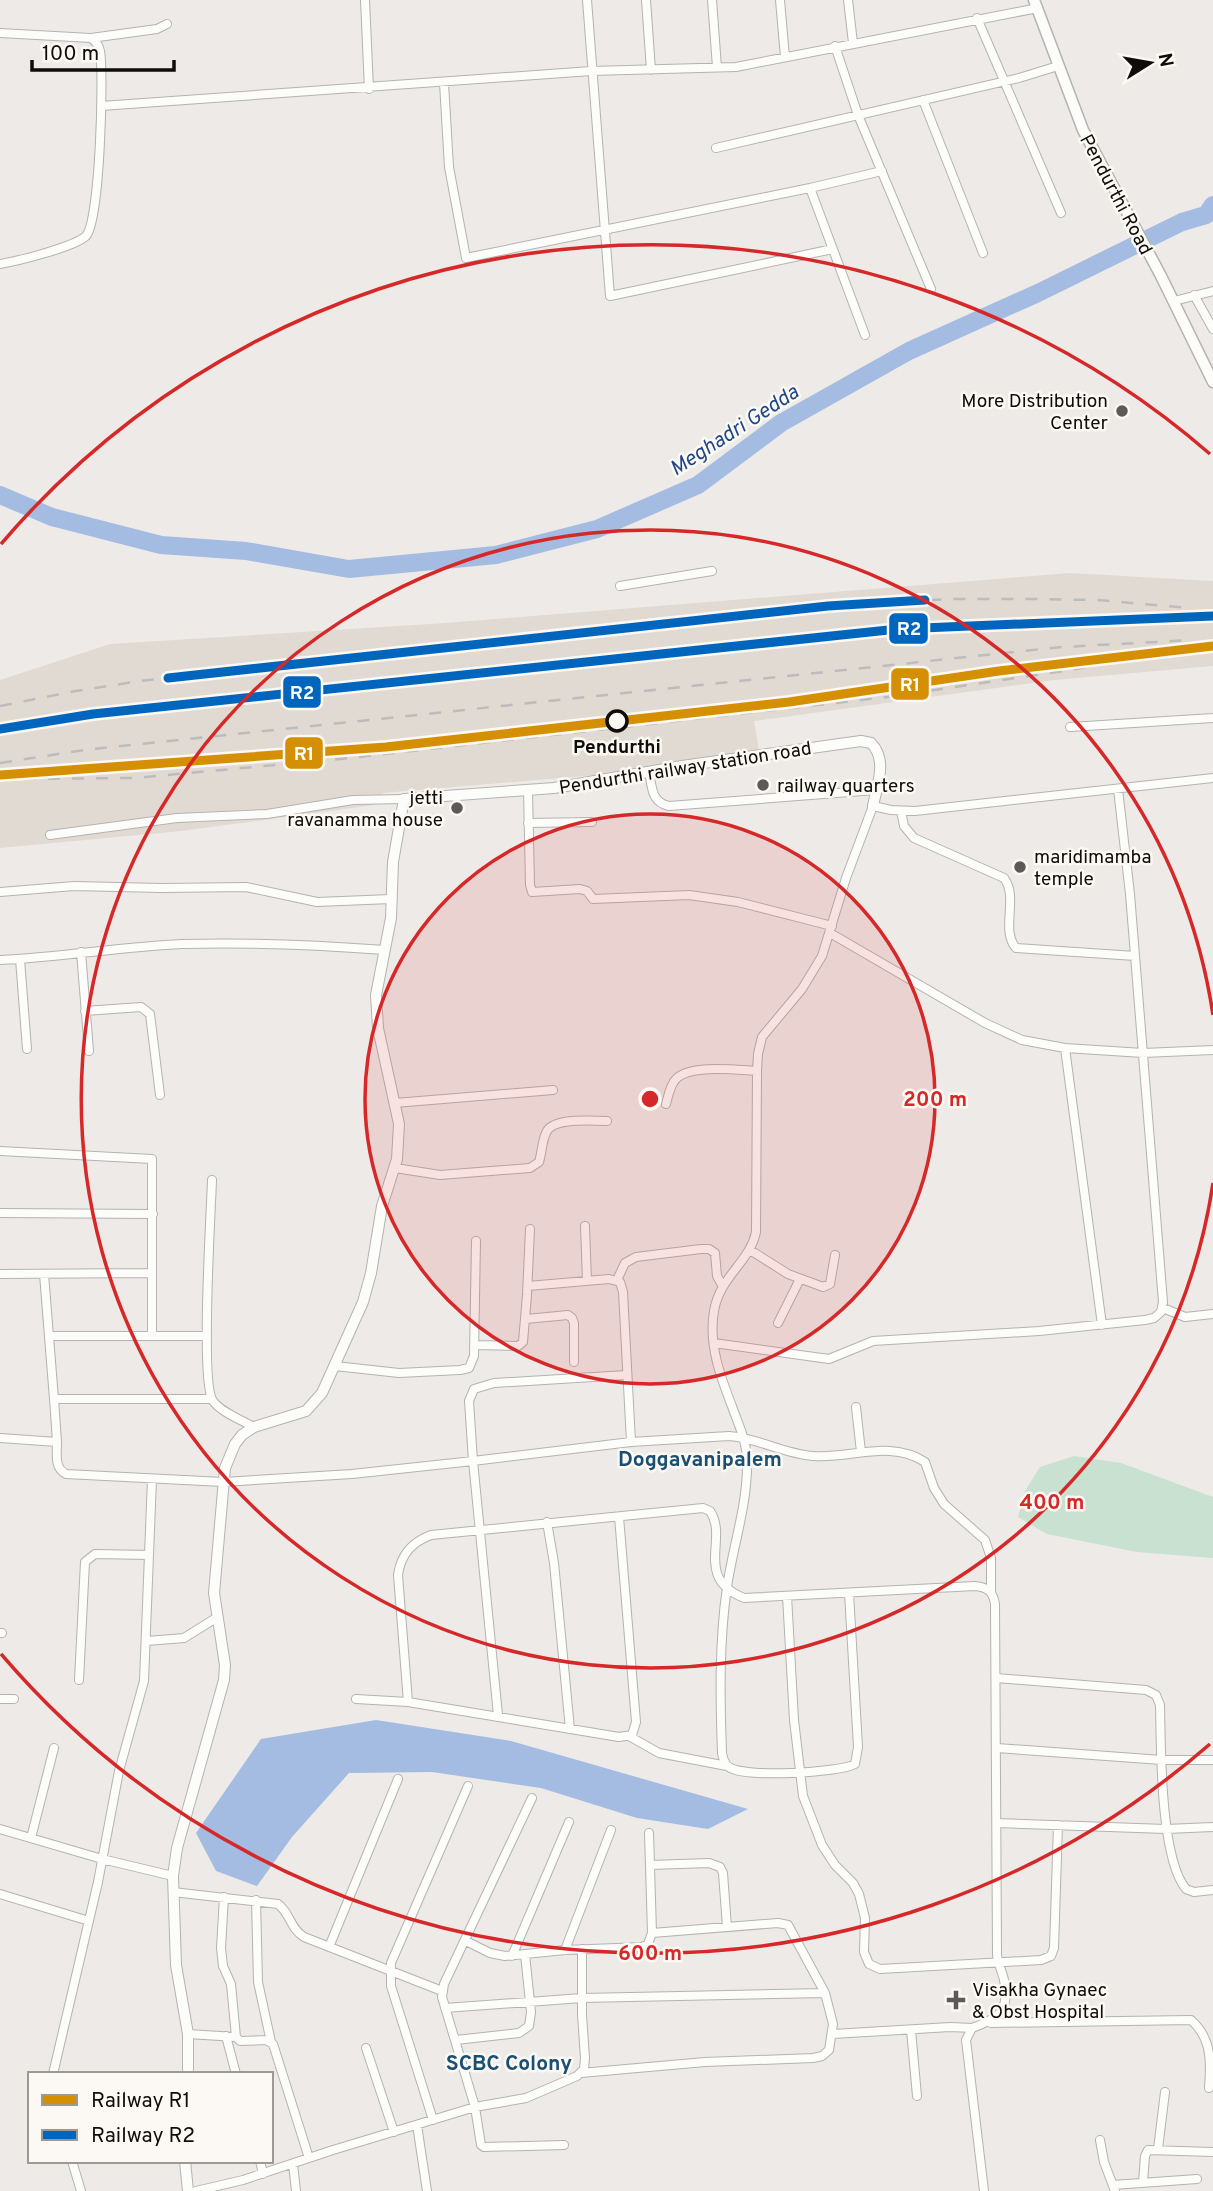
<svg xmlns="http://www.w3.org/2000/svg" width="1213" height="2191" font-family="Overpass,sans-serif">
  <rect width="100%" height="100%" fill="#edeae7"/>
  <path fill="#e1dad3" d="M1070,573L1213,581V666L1054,680L754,721L761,761L383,793L374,805L181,831L0,848V680L110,644L446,623Z"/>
  <path fill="#c8e1d1" d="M1074,1456L1121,1463L1213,1497V1558L1137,1552L1047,1534L1018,1517L1025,1491L1040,1467Z"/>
  <path fill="#a4bce1" d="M376,1720L511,1741L748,1809L708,1829L637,1818L541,1788L432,1772L349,1773L292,1837L257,1886L216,1871L196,1833L261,1739Z"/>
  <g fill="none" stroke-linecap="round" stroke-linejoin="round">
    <path stroke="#a4bce1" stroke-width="18" d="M0,495L52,517L161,545L246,551L349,569L496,555L597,529L698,485L781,423L909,351L1038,293L1182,222L1206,215L1213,205"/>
    <g stroke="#b5b3b1" stroke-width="10">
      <path id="minor" d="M365,0L369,89
        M587,0L610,296L833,249
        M646,0L651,70
        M712,0L717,67
        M780,0L785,57
        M848,0L853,43
        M977,18L1061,213
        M0,33L91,38C96,42 99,45 100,51C104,75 100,221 86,236C74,247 18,261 0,264
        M91,38L157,29L167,24
        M835,46L858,115L931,289
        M444,83L449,167L466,258L810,188L882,171
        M923,100L983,253
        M101,106L591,71L736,67L1038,8
        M716,148L1019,78L1058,66
        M810,188L865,335
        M1194,295L1213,329
        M1174,301L1213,291
        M620,586L712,571
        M1070,727L1213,718
        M649,771C652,787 651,802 669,806L876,790
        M528,791L530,885L532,892L580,889L587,891L593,899L689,895L738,902L832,926
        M901,811L904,826L914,838L1004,878C1019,898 1000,930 1016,948L1135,956
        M528,823L592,822
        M50,835L177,818L267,814L353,800L404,799
        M0,892L74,886L162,888L246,887L317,902L391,899
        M830,933L985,1023L1022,1040L1065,1048L1143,1053L1213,1050
        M81,952L89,1051
        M20,959L27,1049
        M0,960C61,957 121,947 182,944C250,942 317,945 385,950
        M85,1011L141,1007L150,1014L160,1095
        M1065,1048L1102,1325
        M395,1103L553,1090
        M666,1104C668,1097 670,1085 676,1079C690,1064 737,1070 757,1071
        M0,1151L152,1159V1335
        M395,1168L440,1175L530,1168L539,1162C542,1152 542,1141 546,1133C552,1117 592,1121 607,1121
        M212,1180C211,1212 200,1384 213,1401C221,1412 241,1420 254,1427
        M0,1213L153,1214
        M585,1226L587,1281
        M750,1250L788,1274L823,1287L830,1284L835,1255
        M0,1274L151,1273
        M44,1274L54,1399
        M617,1280L625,1263L636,1257L701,1249H709L715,1253L717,1276L722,1285
        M528,1286L609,1279L620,1282L623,1292L631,1442
        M1163,1308L1185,1317L1213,1314
        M526,1319L568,1315L572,1318L574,1323V1362
        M778,1323L800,1279
        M49,1336H207
        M714,1343L829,1359L873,1341L1039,1331L1145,1320L1154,1318L1161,1312L1163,1302L1130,894L1118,789
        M474,1345L518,1346L523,1342L527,1295L530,1229
        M335,1366L399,1373L460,1370L469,1368L474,1356L476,1241
        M626,1375L494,1383L474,1389L469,1401L473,1461L631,1442L729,1436C758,1438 784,1454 813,1456C851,1459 890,1439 925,1462L934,1488L944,1504L985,1540L991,1558V1592
        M856,1407L861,1452
        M0,1438L57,1442C57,1454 54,1468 66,1474L223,1482L352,1474L473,1461L498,1715
        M57,1442L54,1399H211
        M547,1522L554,1563L570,1729
        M849,1593L858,1747L855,1764C839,1773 743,1778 729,1767C724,1764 723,1758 722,1753C720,1698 719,1642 727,1587C733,1546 748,1503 747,1461C747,1442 739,1426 733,1409C721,1378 708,1345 714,1311C720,1276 750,1262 756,1232L757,1071L758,1054L762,1037L802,989L822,956L846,878L873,806L891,810L915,811L1213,778
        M787,1596L794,1720L803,1796L822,1845L835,1865L853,1883L859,1894L865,1918L864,1952L869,1964L880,1969L1041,1960L1051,1956L1054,1948L1058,1825
        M0,1633H2
        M147,1641L184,1638L216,1618
        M996,1678L1146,1690L1156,1695L1160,1705C1161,1747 1160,1858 1186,1889L1194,1892L1213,1890
        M79,1680L85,1562L95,1554L149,1555
        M0,1699H14
        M356,1699L408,1702L619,1737L632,1735L636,1722L619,1517
        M408,1702L398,1575C401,1554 412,1542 431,1535L703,1508L710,1511C729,1539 693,1577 744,1598L975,1586C988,1587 993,1592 995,1604L997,1953C997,1963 1002,1970 1004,1980C1011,2011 997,2019 972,2028L966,2040L984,2191
        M629,1736L659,1753L727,1766
        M997,1748L1162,1760H1213
        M532,1798L444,1984L442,1997L475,2107L481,2145L484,2147L564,2145
        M997,1823L1166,1829L1213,1827
        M0,1829L102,1859L173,1876
        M31,1838L54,1748
        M650,1865L709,1863L720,1867L723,1873L727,1927
        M173,1892L278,1904C291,1914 289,1927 304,1937L442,1991
        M0,1894L89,1921
        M224,1897L221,1948L223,1966L231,1984L236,2037L240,2041L266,2040L273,2044L309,2158
        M256,1900L258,1982L271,2042
        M466,1941L490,1953L505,1956L565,1950L642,1947L648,1944L652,1933L649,1833
        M329,1947L398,1779
        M565,1950L611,1830
        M512,1956L569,1822
        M445,2008L582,1998L825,1993
        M991,2023L1191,2020C1212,2038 1211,2063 1209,2088
        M911,2030L917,2096
        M188,2034L236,2037
        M833,2034L950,2027L972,2028
        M226,2036L236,2074
        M456,2040L519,2033L529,2026L531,2012L525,1954
        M366,2048L394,2132
        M581,2073L705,2062L813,2058L822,2056L829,2050L833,2024L825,1993L788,1925L778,1923L652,1933
        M53,2074L98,1882L119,1771L144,1681L152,1479
        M433,2120L391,1986V1963L468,1786
        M417,2125L427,2191
        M1100,2140L1104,2162L1115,2191
        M1158,2149L1165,2092
        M72,2161L81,2191
        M260,2161L263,2174
        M293,2164L296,2191
        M1143,2182L1145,2156L1148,2150L1213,2152
        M1113,2185L1197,2179
        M196,2191L243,2180L333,2150L475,2107L526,2098L577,2076L584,2069L585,2058L582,2015V1949"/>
    </g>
    <g stroke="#b5b3b1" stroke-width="12">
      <path id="tertiary" d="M188,2074V2034L176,1965L173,1876L177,1848L224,1680L225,1665L214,1593L225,1468L235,1444L242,1435L254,1427L306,1411L322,1393L363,1302L371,1273L382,1206L397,1159L399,1124L378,1028L376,995L391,918L393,862L404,799L554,788L682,766L861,741L871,743C888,760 877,785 873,806
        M185,2161L188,2191"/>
    </g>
    <g stroke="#b5b3b1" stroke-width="13">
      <path id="secondary" d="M1034,0L1083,130L1161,276L1213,382"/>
    </g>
    <use href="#minor" stroke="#fcfcfb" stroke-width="8"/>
    <use href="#tertiary" stroke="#fcfcfb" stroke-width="10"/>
    <use href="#secondary" stroke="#fcfcfb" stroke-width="10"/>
    <path stroke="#bdbcbc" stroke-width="2.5" stroke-dasharray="12 12" stroke-linecap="butt" d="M0,706L76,691L140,681L828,606L948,599H1031L1097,600L1189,608
      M0,729L93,714L898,629L1213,616
      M0,763L84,750L1062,647L1193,640
      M0,779L135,778L350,758L888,697L1077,669L1139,654"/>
    <g stroke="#fcf8f3" stroke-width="14">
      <path id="rail-1" d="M0,775L386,747L789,702L999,671L1213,646"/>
    </g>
    <g stroke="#fcf8f3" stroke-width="14">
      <path id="rail-2" d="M168,678L828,606L925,600
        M0,729L93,714L898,629L1213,616"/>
    </g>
    <use href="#rail-1" stroke="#d48f02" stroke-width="9"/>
    <use href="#rail-2" stroke="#0065bd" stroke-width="9"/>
  </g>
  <circle cx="650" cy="1099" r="285" fill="#d62828" fill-opacity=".12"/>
  <g fill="none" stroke="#d62828" stroke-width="3.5">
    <circle cx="650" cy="1099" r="285"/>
    <path d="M1213 1183A569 569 0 1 1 1213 1015"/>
    <path d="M1210 1744A854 854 0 0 1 1 1654M1 544A854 854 0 0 1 1210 454"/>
  </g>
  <g fill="#5c5a58" stroke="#fcf8f3" stroke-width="2.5">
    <circle cx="1122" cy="411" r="7"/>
    <circle cx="763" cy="785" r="7"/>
    <circle cx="457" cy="808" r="7"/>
    <circle cx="1020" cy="867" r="7"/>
    <path d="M952.5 1989.5h7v7h7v7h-7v7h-7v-7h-7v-7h7z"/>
  </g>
  <circle fill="#fcf8f3" stroke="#0e0d0b" stroke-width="3.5" cx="617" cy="721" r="10"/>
  <g text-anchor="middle" stroke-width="5" stroke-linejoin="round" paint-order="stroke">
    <g font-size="19" fill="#0e0d0b" stroke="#fcf8f3">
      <text transform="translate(1117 194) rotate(62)" y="7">Pendurthi Road</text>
      <text transform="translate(685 767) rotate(-9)" y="7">Pendurthi railway station road</text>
    </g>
    <g font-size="19" fill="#0e0d0b" stroke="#fcf8f3" text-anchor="start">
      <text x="1108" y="407" text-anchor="end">More Distribution<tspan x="1108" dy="22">Center</tspan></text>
      <text x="777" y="792">railway quarters</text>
      <text x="443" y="804" text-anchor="end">jetti<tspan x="443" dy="22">ravanamma house</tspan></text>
      <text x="1034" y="863">maridimamba<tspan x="1034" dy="22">temple</tspan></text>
      <text x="972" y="1996">Visakha Gynaec<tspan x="972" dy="22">&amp; Obst Hospital</tspan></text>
    </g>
    <g font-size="19" font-weight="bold" fill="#0e0d0b" stroke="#fcf8f3">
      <text x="617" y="753">Pendurthi</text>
    </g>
    <g font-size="21" font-style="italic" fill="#1e4789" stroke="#fcf8f3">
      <text transform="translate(734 430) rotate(-33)" y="7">Meghadri Gedda</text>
    </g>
    <g font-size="21" font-weight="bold" fill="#1a4f72" stroke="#fcf8f3">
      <text x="700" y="1466">Doggavanipalem</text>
      <text x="509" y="2070">SCBC Colony</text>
    </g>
  </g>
  <circle cx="650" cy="1099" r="10" fill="#d62828" stroke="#fcf8f3" stroke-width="3.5"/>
  <g font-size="21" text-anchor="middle" font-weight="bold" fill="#d62828" stroke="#fcf8f3" stroke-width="5" stroke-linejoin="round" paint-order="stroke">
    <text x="935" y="1106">200 m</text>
    <text x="1052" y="1509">400 m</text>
    <text x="650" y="1960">600 m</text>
  </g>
  <g stroke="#fcf8f3" stroke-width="2.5">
    <rect x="888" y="612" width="41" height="33" rx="7" fill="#0065bd"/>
    <rect x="890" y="667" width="40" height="34" rx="7" fill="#d48f02"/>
    <rect x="282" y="675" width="40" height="34" rx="7" fill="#0065bd"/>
    <rect x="284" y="736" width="40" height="34" rx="7" fill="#d48f02"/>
  </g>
  <g font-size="19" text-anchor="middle" font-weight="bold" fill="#fff">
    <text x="909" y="635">R2</text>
    <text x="910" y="691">R1</text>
    <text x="302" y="699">R2</text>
    <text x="304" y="760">R1</text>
  </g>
  <rect x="28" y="2072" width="245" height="91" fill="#fcf8f3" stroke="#9d9a96" stroke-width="2"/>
  <rect x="42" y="2095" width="35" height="10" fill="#d48f02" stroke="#9d9a96" stroke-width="2"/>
  <text x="91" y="2107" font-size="21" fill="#0e0d0b">Railway R1</text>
  <rect x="42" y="2130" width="35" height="10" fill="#0065bd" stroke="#9d9a96" stroke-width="2"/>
  <text x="91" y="2142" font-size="21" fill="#0e0d0b">Railway R2</text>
  <g transform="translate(1150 63) rotate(79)" stroke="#fcf8f3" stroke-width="5" paint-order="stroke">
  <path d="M0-5L12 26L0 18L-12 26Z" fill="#0e0d0b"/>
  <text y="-10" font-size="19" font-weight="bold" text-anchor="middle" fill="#0e0d0b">N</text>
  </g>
  <path d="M32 60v10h142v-10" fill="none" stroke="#0e0d0b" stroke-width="3.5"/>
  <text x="42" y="60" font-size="21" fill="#0e0d0b" stroke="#fcf8f3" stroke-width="5" paint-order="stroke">100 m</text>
</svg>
